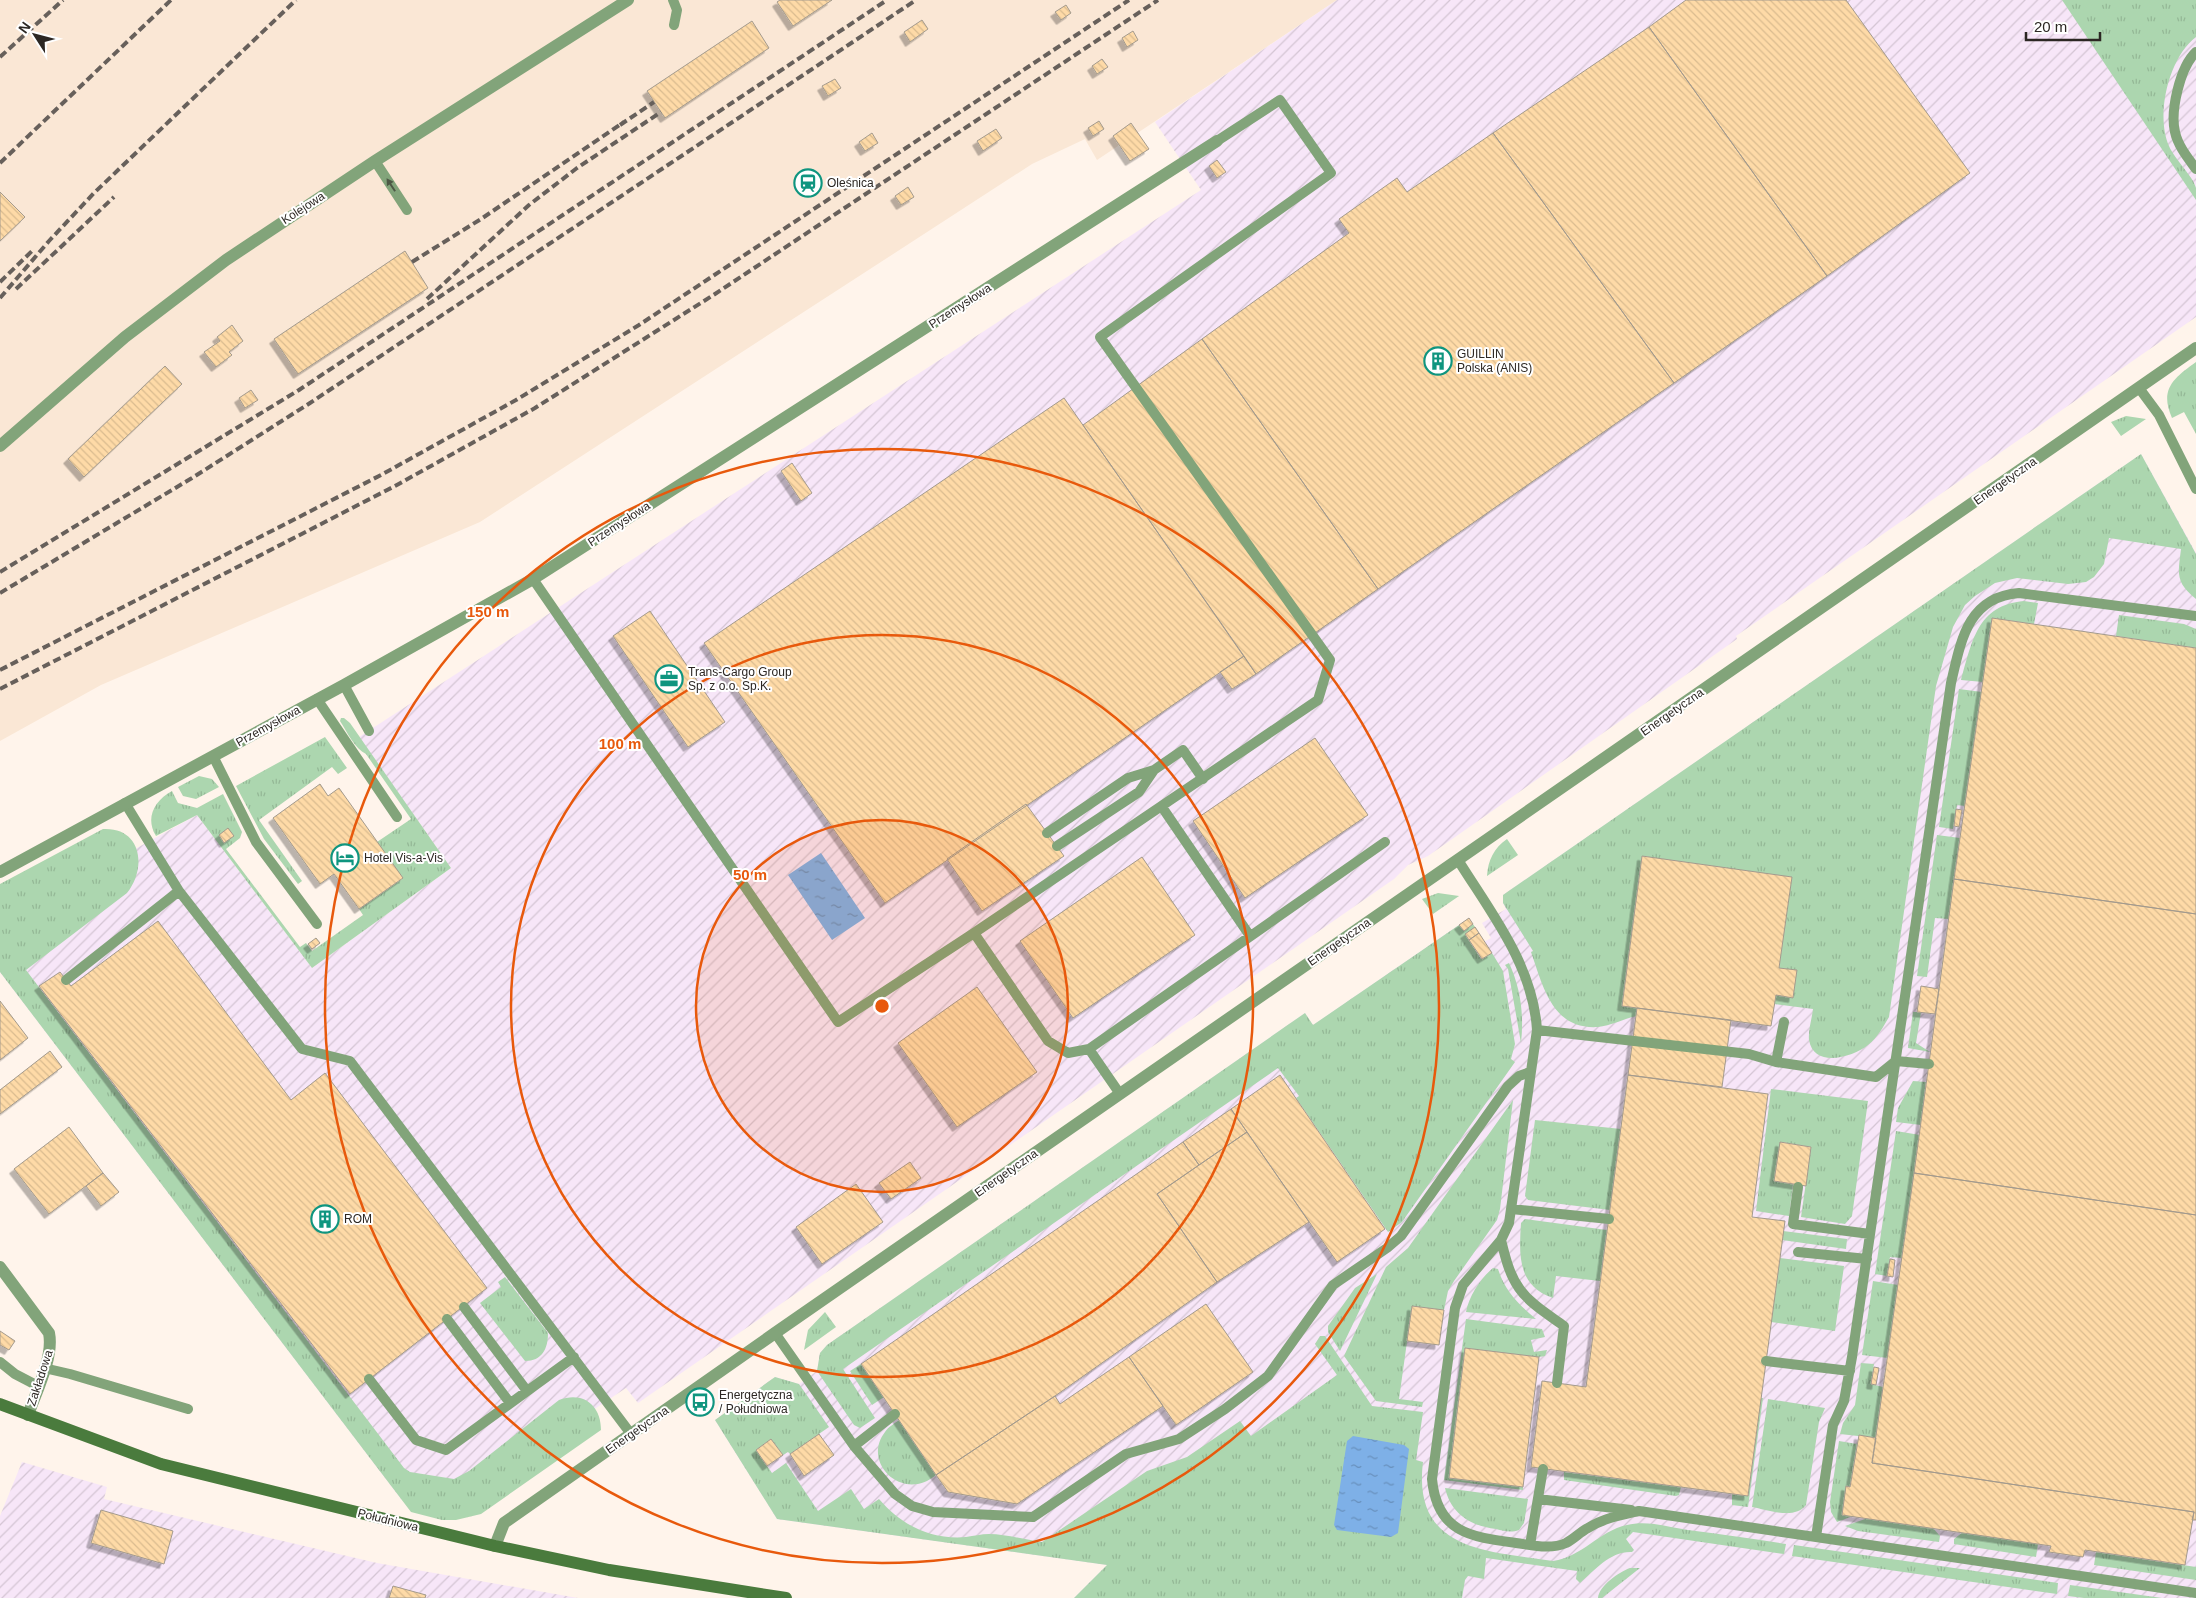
<svg xmlns="http://www.w3.org/2000/svg" width="2196" height="1598" font-family="Helvetica,sans-serif">
  <defs>
    <pattern id="industrial-furrows" width="10" height="10" patternUnits="userSpaceOnUse" patternTransform="scale(1.25)"><rect width="10" height="10" fill="#f7e6f8"/><path d="M-1 1l2-2M0 10L10 0M9 11l2-2" fill="none" stroke="#d4c5d4"/></pattern>
    <pattern id="grass-tufts" width="24" height="20" patternUnits="userSpaceOnUse" patternTransform="scale(1.25)"><rect width="24" height="20" fill="#acd6af"/><path d="M3 7l-1-3M5 7V3M7 7l1-3M15 17l-1-3M17 17v-4M19 17l1-3" fill="none" stroke="#94b896"/></pattern>
    <pattern id="water-ripples" width="26" height="14" patternUnits="userSpaceOnUse" patternTransform="scale(1.25)"><rect width="26" height="14" fill="#7eb0e7"/><path d="M2 4q2-2 4 0t4 0M15 11q2-2 4 0t4 0" fill="none" stroke="#678fbb"/></pattern>
    <pattern id="building-back-hatch" width="6" height="6" patternUnits="userSpaceOnUse" patternTransform="scale(1.25)"><rect width="6" height="6" fill="#fedaa7"/><path d="M-1 5l2 2M0 0l6 6M5-1l2 2" fill="none" stroke="#dabb8f"/></pattern>
    <filter id="shadow"><feDropShadow dx="-4.5" dy="4.5" stdDeviation="0" flood-color="#0004"/></filter>
  </defs>
  <rect width="100%" height="100%" fill="#fff4eb"/>
  <path fill="#fae7d5" d="M0,0H1337L1097,160L1085,139L1032,164L480,522L101,685L0,741Z"/>
  <path fill="url(#industrial-furrows)" d="M1337,0H2196V317L1736,636L1737,639L1428,856L1408,865L1394,879L638,1403L626,1388L590,1412L536,1468L401,1499L0,972V923L197,815L312,968L451,868L359,737L1201,190L1155,122Z
    M2141,454L2196,553V1598H1074L1107,1565L777,1519L715,1420L775,1377L799,1384L817,1371L820,1353L827,1345L1305,1013L1313,1025L1469,918L1484,942L1491,938L1482,923L1506,909L1503,903V895Z
    M22,1462L107,1487L104,1499L377,1563L578,1598H0V1516Z"/>
  <path fill="url(#grass-tufts)" d="M2062,0H2196V37C2169,57 2155,115 2169,146C2175,160 2193,176 2196,188C2196,192 2196,197 2196,200Z
    M2196,362V434L2184,412L2172,418C2159,389 2174,378 2196,362Z
    M2126,416L2146,419L2121,436L2111,422Z
    M2141,454L2196,554V599C2175,582 2178,574 2181,549L2109,538L2104,564L2094,577L2086,582L2068,584L2017,578L1995,583L1975,596L1965,605L1953,627L1936,686L1889,1017C1883,1027 1878,1037 1868,1045C1853,1057 1814,1069 1809,1040C1808,1031 1812,1018 1813,1009L1774,1004L1776,995L1793,998L1796,970L1779,968L1791,877L1642,856L1622,1005L1637,1008L1636,1016C1624,1019 1610,1026 1598,1027C1552,1030 1543,986 1531,952L1533,951L1503,903V895Z
    M2024,601L2038,603L2034,624L1992,618L1983,682L1961,680C1972,642 1977,605 2024,601Z
    M2119,615L2184,624L2196,629V648L2116,636Z
    M1959,689L1982,692L1965,806L1957,805L1953,829L1939,827Z
    M341,718H344L350,723L451,868L312,968L197,815L156,836C145,818 154,801 172,791L178,803L197,808L223,794L242,832L240,838L226,849L300,947L306,943L312,951L363,915L359,909L402,879L377,842L411,819L366,754C355,749 347,732 340,721Z
    M325,737L347,768L338,774L332,767L259,820L302,881L298,884L264,839L236,786Z
    M199,776L212,779L219,787L196,799L183,796L178,787Z
    M103,829C142,827 147,868 127,893L26,970L404,1468L410,1472L454,1479L469,1471L559,1400C583,1391 601,1405 601,1430L481,1514L456,1520H442L411,1512L0,972V884Z
    M1937,835L1960,838L1949,919L1935,918L1927,977L1917,976Z
    M1507,839L1518,855L1487,876C1488,860 1494,848 1507,839Z
    M1438,893L1459,896L1433,914L1422,899Z
    M1473,924L1475,927L1465,934L1481,959L1492,953L1503,971L1515,1044L1511,1059L1515,1062L1402,1222L1388,1232L1296,1098L1299,1096L1278,1068L843,1369L875,1418L860,1428L854,1425L817,1371L820,1353L827,1345L1305,1013L1313,1025L1459,925L1464,931Z
    M1509,963C1521,989 1524,1015 1521,1043L1508,969L1505,965Z
    M1913,1012H1921L1916,1043L1930,1052L1908,1048Z
    M1913,1081L1926,1082L1921,1125L1896,1122L1898,1108Z
    M1771,1089L1868,1101L1852,1216L1845,1224L1801,1217L1811,1147L1781,1142L1775,1181L1793,1184L1789,1216L1756,1211Z
    M1513,1100L1500,1209L1497,1220L1454,1281L1448,1291L1444,1310L1412,1306L1399,1399L1423,1402L1422,1407L1376,1401L1344,1356L1386,1267L1408,1248Z
    M1535,1120L1621,1129L1610,1210L1528,1200L1525,1196Z
    M1896,1131L1920,1135L1902,1258L1890,1257L1887,1276L1875,1274Z
    M1525,1219L1607,1230L1600,1281L1556,1276L1553,1298C1517,1286 1519,1254 1521,1223Z
    M1783,1231L1847,1239L1846,1249L1782,1240Z
    M1780,1258L1844,1266L1835,1331L1771,1322Z
    M1493,1268L1498,1269C1505,1291 1518,1304 1536,1319L1466,1312C1469,1296 1480,1279 1493,1268Z
    M1377,1274L1340,1351L1328,1332V1326L1355,1288Z
    M505,1277L548,1333C548,1349 542,1361 525,1361L480,1303L501,1287L498,1282Z
    M1873,1281L1898,1285L1888,1358L1862,1355Z
    M825,1312L836,1327L804,1350L808,1330Z
    M1466,1319L1542,1329L1545,1337L1531,1340L1534,1352L1547,1350L1545,1356L1539,1357L1465,1348L1449,1478L1523,1487V1490L1444,1480Z
    M1320,1336H1325L1372,1406L1423,1412L1416,1460L1423,1462C1412,1552 1489,1551 1553,1561C1582,1557 1599,1531 1627,1525C1647,1520 1668,1527 1688,1530C1721,1534 1754,1539 1786,1544L1784,1554L1633,1532L1626,1539L1634,1550L1632,1552C1610,1551 1595,1570 1580,1583L1576,1579L1577,1571L1486,1558L1484,1579L1468,1576L1465,1580L1462,1598H1074L1107,1565L777,1519L715,1420L775,1377L799,1384L829,1427L790,1454L788,1452L783,1455L771,1439L756,1450L772,1473L786,1463L818,1511L851,1489L864,1509L879,1499C901,1525 931,1540 966,1537C974,1536 981,1534 989,1534C1006,1534 1025,1540 1042,1542L1147,1471L1187,1457L1240,1421L1251,1436L1337,1375L1315,1344Z
    M1861,1363L1874,1364L1871,1384L1883,1387L1876,1438L1840,1434L1843,1423L1855,1405Z
    M861,1364L884,1397L872,1405L850,1371Z
    M1761,1398H1763L1748,1507L1732,1505V1494L1748,1496Z
    M1768,1399L1825,1408L1819,1422L1806,1505C1795,1520 1768,1510 1752,1507Z
    M899,1420L936,1475C903,1503 861,1463 885,1432C888,1427 894,1424 899,1420Z
    M1839,1441L1857,1444L1850,1487L1846,1486L1853,1516L1837,1522L1831,1512L1830,1502Z
    M1564,1472L1681,1487L1679,1495L1676,1496L1564,1480Z
    M1445,1488L1528,1499L1524,1523L1519,1530C1511,1533 1504,1531 1496,1529C1471,1526 1451,1514 1445,1488Z
    M1868,1518L1933,1528L1940,1536L1939,1542L1858,1531L1845,1526Z
    M1963,1532L2038,1544L2036,1557L1954,1544V1539Z
    M1794,1545L2058,1583L2057,1594L1792,1556Z
    M2096,1552L2196,1567V1580L2094,1565Z
    M1630,1568H1640L1602,1598H1598C1599,1586 1619,1572 1630,1568Z
    M2070,1585L2162,1598H2084L2068,1596Z"/>
  <path fill="url(#water-ripples)" d="M821,853L865,918L832,940L788,875Z
    M1353,1436L1404,1445L1409,1449L1398,1533L1391,1537L1337,1530L1334,1525L1347,1441Z"/>
  <path fill="url(#building-back-hatch)" stroke="#a39a8d" filter="url(#shadow)" d="M780,0H832L793,26L777,2Z
    M1686,0H1846L1970,173L1827,276L1649,27Z
    M1066,5L1071,13L1061,20L1055,12Z
    M922,20L928,29L910,42L904,32Z
    M752,21L769,48L665,118L647,91Z
    M1649,27L1827,276L1674,383L1493,133Z
    M1133,31L1138,40L1127,47L1122,38Z
    M1102,59L1108,67L1097,74L1092,66Z
    M835,79L841,88L828,96L822,86Z
    M1099,121L1104,129L1093,136L1088,128Z
    M1131,123L1149,149L1130,161L1113,136Z
    M996,129L1002,138L983,151L977,141Z
    M872,133L878,143L865,151L859,142Z
    M1493,133L1674,383L1378,589L1202,339L1349,233L1339,219L1397,178L1407,192Z
    M1217,160L1226,172L1217,178L1209,166Z
    M908,187L914,197L901,205L895,196Z
    M0,192L25,217L0,241Z
    M405,251L428,288L298,374L274,339Z
    M232,325L243,341L229,352L232,355L216,367L204,352L220,341L217,337Z
    M1202,339L1378,589L1256,674L1083,425Z
    M165,366L182,384L84,477L68,459Z
    M251,390L258,400L245,408L239,398Z
    M1064,398L1244,656L885,903L704,643Z
    M792,463L812,493L801,501L781,471Z
    M650,611L725,722L688,747L613,636Z
    M1992,618L2196,648V914L1954,879Z
    M1244,656L1256,674L1232,689L1220,672Z
    M1315,738L1368,815L1245,898L1193,821Z
    M320,784L328,796L339,788L403,878L359,909L334,874L320,884L273,818Z
    M1026,804L1064,856L982,911L947,859Z
    M1956,809L1962,810L1959,827L1954,826Z
    M228,828L234,836L224,843L219,835Z
    M1642,856L1792,877L1779,968L1797,970L1793,998L1776,995L1771,1026L1622,1006Z
    M1142,857L1195,935L1073,1018L1020,941Z
    M1954,879L2196,914V1215L1914,1173Z
    M1469,918L1473,924L1464,931L1459,925Z
    M158,921L291,1100L325,1073L487,1288L350,1394L39,986L60,972L71,986Z
    M1475,927L1479,933L1469,940L1465,934Z
    M1479,933L1492,953L1482,959L1469,940Z
    M316,938L320,943L312,949L308,944Z
    M1921,986L1939,989L1935,1014L1917,1012Z
    M977,987L1037,1072L957,1127L898,1043Z
    M0,1001L28,1038L0,1060Z
    M1637,1008L1731,1020L1722,1087L1628,1075Z
    M50,1051L62,1067L0,1114V1090Z
    M1280,1075L1385,1229L1337,1262L1231,1109Z
    M1628,1075L1768,1094L1752,1217L1785,1221L1748,1496L1531,1467L1542,1381L1586,1387Z
    M1231,1109L1247,1132L1199,1165L1183,1142Z
    M69,1127L103,1173L49,1214L14,1169Z
    M1247,1132L1309,1222L1217,1282L1157,1194Z
    M1183,1142L1199,1165L1157,1194L1217,1282L1055,1396L936,1475L861,1364Z
    M1780,1142L1811,1147L1806,1186L1774,1181Z
    M910,1162L921,1178L891,1199L879,1183Z
    M103,1173L119,1192L101,1206L86,1186Z
    M1914,1173L2196,1215V1520H2192L2194,1512L1872,1463Z
    M856,1184L883,1222L822,1264L796,1227Z
    M1890,1259L1895,1260L1893,1277L1887,1276Z
    M1206,1304L1253,1372L1176,1425L1129,1357Z
    M1412,1306L1444,1310L1439,1345L1407,1341Z
    M0,1331L15,1341L9,1350L0,1345Z
    M1465,1348L1539,1357L1523,1487L1449,1478Z
    M1129,1357L1163,1406L1017,1504L948,1492L936,1475L1055,1396L1060,1404Z
    M1874,1367L1879,1368L1876,1385L1871,1384Z
    M819,1434L834,1455L804,1476L790,1454Z
    M1859,1435L1876,1438L1872,1463L2194,1512L2185,1565L2085,1550L2083,1557L2049,1552L2051,1546L1842,1515L1846,1486L1850,1487Z
    M771,1439L783,1455L767,1466L756,1450Z
    M101,1510L173,1531L164,1564L91,1543Z
    M393,1586L426,1595L425,1598H389Z"/>
  <g fill="none" stroke-linecap="round" stroke-linejoin="round">
    <path stroke="#82a47a" stroke-width="10" d="M673,0L677,10L674,25
      M2196,52C2180,67 2170,111 2175,132C2178,146 2188,158 2196,169
      M375,161L407,210
      M2139,388L2159,415L2196,489
      M533,579L838,1022L974,933L1318,700L1330,660L1100,337L1331,173L1280,100L1217,141
      M344,685L369,731
      M317,699L397,817
      M213,756L256,842L317,924
      M125,803L179,891L302,1049L350,1061L631,1434
      M1162,807L1250,936
      M1047,833L1128,778L1154,770L1183,750L1203,779
      M1057,846L1139,792L1154,770
      M1458,860C1491,913 1533,965 1537,1030L1509,1223L1501,1240L1463,1285L1455,1308L1432,1479C1437,1533 1471,1537 1516,1543C1532,1545 1550,1550 1566,1543C1574,1539 1580,1532 1588,1528C1604,1518 1621,1515 1639,1511L2196,1593
      M974,933L1048,1041L1068,1053L1089,1049L1120,1094
      M66,980L179,891
      M1537,1030L1749,1054L1776,1062L1876,1077L1896,1061L1929,1064
      M1089,1049L1385,842
      M1776,1062L1784,1022
      M1798,1187L1793,1224L1870,1234
      M1511,1209L1609,1219
      M1501,1240C1505,1256 1509,1274 1519,1288C1530,1304 1549,1315 1564,1326L1557,1383
      M1798,1252L1867,1259
      M464,1307L527,1391
      M447,1319L510,1403
      M775,1333L854,1446L895,1494L912,1506L933,1512L1033,1517L1126,1454L1179,1439L1225,1409L1268,1376L1333,1285L1387,1248L1401,1236L1508,1086L1519,1076L1530,1072
      M1766,1361L1850,1371
      M0,1362L15,1374L38,1386
      M44,1368L70,1374L188,1409
      M369,1379L416,1440L446,1450L574,1357
      M854,1446L895,1414
      M1538,1499L1631,1510
      M1816,1537L1833,1425L1844,1401L1852,1357L1951,683C1961,640 1968,597 2019,593L2196,616
      M1530,1545L1543,1469"/>
    <path stroke="#82a47a" stroke-width="12" d="M0,446L125,337L226,260L375,161L628,0
      M0,872L344,685L533,579L1217,141
      M0,1267L49,1333C54,1357 36,1392 28,1415
      M495,1546L504,1523L775,1333L2196,348"/>
    <path stroke="#4a7b3d" stroke-width="12" d="M0,1404L161,1464L495,1546L609,1570L786,1598"/>
    <path stroke="#67605b" stroke-width="4" stroke-dasharray="8 4" stroke-linecap="butt" d="M0,57L63,0
      M620,125L654,102
      M0,163L171,0
      M412,262L481,219L624,122
      M0,282L32,251
      M16,289L114,197
      M0,298L49,241L94,193L296,0
      M427,299L529,205L577,168L661,112
      M0,572L299,390L887,0
      M0,593L192,478L310,403L916,0
      M0,670L381,475L516,400L639,325L1129,0
      M0,689L395,486L535,408L715,294L1158,0"/>
  </g>
  <defs><path id="oneway-solid" d="M-6-.8H1V-3.2L6.5 0L1 3.2V.8H-6Z" transform="scale(1.25)"/></defs>
  <use fill="#4e5946" href="#oneway-solid" transform="translate(391 185) rotate(-123)"/>
  <circle cx="882" cy="1006" r="186" fill="#e8590c" fill-opacity=".12"/>
  <g fill="none" stroke="#e8590c" stroke-width="2.5">
    <circle cx="882" cy="1006" r="186"/>
    <circle cx="882" cy="1006" r="371"/>
    <circle cx="882" cy="1006" r="557"/>
  </g>
  <defs>
    <g id="station-ring" transform="scale(1.4375)"><circle r="9.5" fill="#fff" stroke="#0f957f" stroke-width="1.5"/><path d="M-3-6H3Q5-6 5-4V2Q5 4 3 4L4.5 6H3L1.5 4h-3L-3 6H-4.5L-3 4Q-5 4-5 2V-4Q-5-6-3-6ZM-3.5-4v3h7v-3ZM-3.5 1v1.5H-2V1ZM2 1v1.5H3.5V1Z" fill="#0f957f"/></g>
    <g id="building-ring" transform="scale(1.4375)"><circle r="9.5" fill="#fff" stroke="#0f957f" stroke-width="1.5"/><path d="M-4-6H4V6H1V3H-1V6H-4ZM-2.5-4.3h1.7v1.8h-1.7ZM.8-4.3h1.7v1.8H.8ZM-2.5-1h1.7V.8h-1.7ZM.8-1h1.7V.8H.8Z" fill="#0f957f"/></g>
    <g id="office-ring" transform="scale(1.4375)"><circle r="9.5" fill="#fff" stroke="#0f957f" stroke-width="1.5"/><path d="M-6-3h4V-5.5h4V-3h4V5H-6ZM-1-4.5V-3h2v-1.5ZM-6 0V1H6V0Z" fill="#0f957f"/></g>
    <g id="hotel-ring" transform="scale(1.4375)"><circle r="9.5" fill="#fff" stroke="#0f957f" stroke-width="1.5"/><path d="M-6-4.5h1.5V1H6V5H4.5V3h-9V5H-6ZM-4 0a1.8 1.8 0 1 1 3.6 0ZM.5 0V-2.5h3Q6-2.5 6 0Z" fill="#0f957f"/></g>
    <g id="bus-ring" transform="scale(1.4375)"><circle r="9.5" fill="#fff" stroke="#0f957f" stroke-width="1.5"/><path d="M-5-6H5V4H4V6H2V4H-2V6H-4V4H-5ZM-3.5-4V0h7V-4ZM-3.5 1.2v1.5H-2V1.2ZM2 1.2v1.5H3.5V1.2Z" fill="#0f957f"/></g>
  </defs>
  <g fill-rule="evenodd">
    <use href="#station-ring" x="808" y="183"/>
    <use href="#building-ring" x="1438" y="361"/>
    <use href="#office-ring" x="669" y="679"/>
    <use href="#hotel-ring" x="345" y="858"/>
    <use href="#building-ring" x="325" y="1219"/>
    <use href="#bus-ring" x="700" y="1402"/>
  </g>
  <g text-anchor="middle" stroke-width="4" stroke-linejoin="round" paint-order="stroke">
    <g font-size="12" fill="#2c2723" stroke="#fff" text-anchor="start">
      <text x="827" y="187">Oleśnica</text>
      <text x="1457" y="358">GUILLIN<tspan x="1457" dy="14">Polska (ANIS)</tspan></text>
      <text x="688" y="676">Trans-Cargo Group<tspan x="688" dy="14">Sp. z o.o. Sp.K.</tspan></text>
      <text x="364" y="862">Hotel Vis-a-Vis</text>
      <text x="344" y="1223">ROM</text>
      <text x="719" y="1399">Energetyczna<tspan x="719" dy="14">/ Południowa</tspan></text>
    </g>
    <g font-size="12" fill="#2c2723" stroke="#fff">
      <text transform="translate(303 208) rotate(-33)" y="4">Kolejowa</text>
      <text transform="translate(960 306) rotate(-33)" y="4">Przemysłowa</text>
      <text transform="translate(2005 481) rotate(-35)" y="4">Energetyczna</text>
      <text transform="translate(619 524) rotate(-33)" y="4">Przemysłowa</text>
      <text transform="translate(1672 712) rotate(-35)" y="4">Energetyczna</text>
      <text transform="translate(268 726) rotate(-29)" y="4">Przemysłowa</text>
      <text transform="translate(1339 942) rotate(-35)" y="4">Energetyczna</text>
      <text transform="translate(1006 1173) rotate(-35)" y="4">Energetyczna</text>
      <text transform="translate(40 1378) rotate(-72)" y="4">Zakładowa</text>
      <text transform="translate(637 1430) rotate(-35)" y="4">Energetyczna</text>
      <text transform="translate(388 1520) rotate(14)" y="4">Południowa</text>
    </g>
  </g>
  <circle cx="882" cy="1006" r="8" fill="#e8590c" stroke="#fff" stroke-width="2.5"/>
  <g font-size="15" text-anchor="middle" font-weight="bold" fill="#e8590c" stroke="#fff" stroke-width="4" stroke-linejoin="round" paint-order="stroke">
    <text x="488" y="617">150 m</text>
    <text x="620" y="749">100 m</text>
    <text x="750" y="880">50 m</text>
  </g>
  <g transform="translate(35 35) rotate(306)" stroke="#ffffff" stroke-width="4" paint-order="stroke">
  <path d="M0-4L9 19L0 12L-9 19Z" fill="#2c2723"/>
  <text y="-8" font-size="14" font-weight="bold" text-anchor="middle" fill="#2c2723">N</text>
  </g>
  <path d="M2026 32v8h74v-8" fill="none" stroke="#2c2723" stroke-width="2.5"/>
  <text x="2034" y="32" font-size="15" fill="#2c2723" stroke="#ffffff" stroke-width="4" paint-order="stroke">20 m</text>
</svg>
